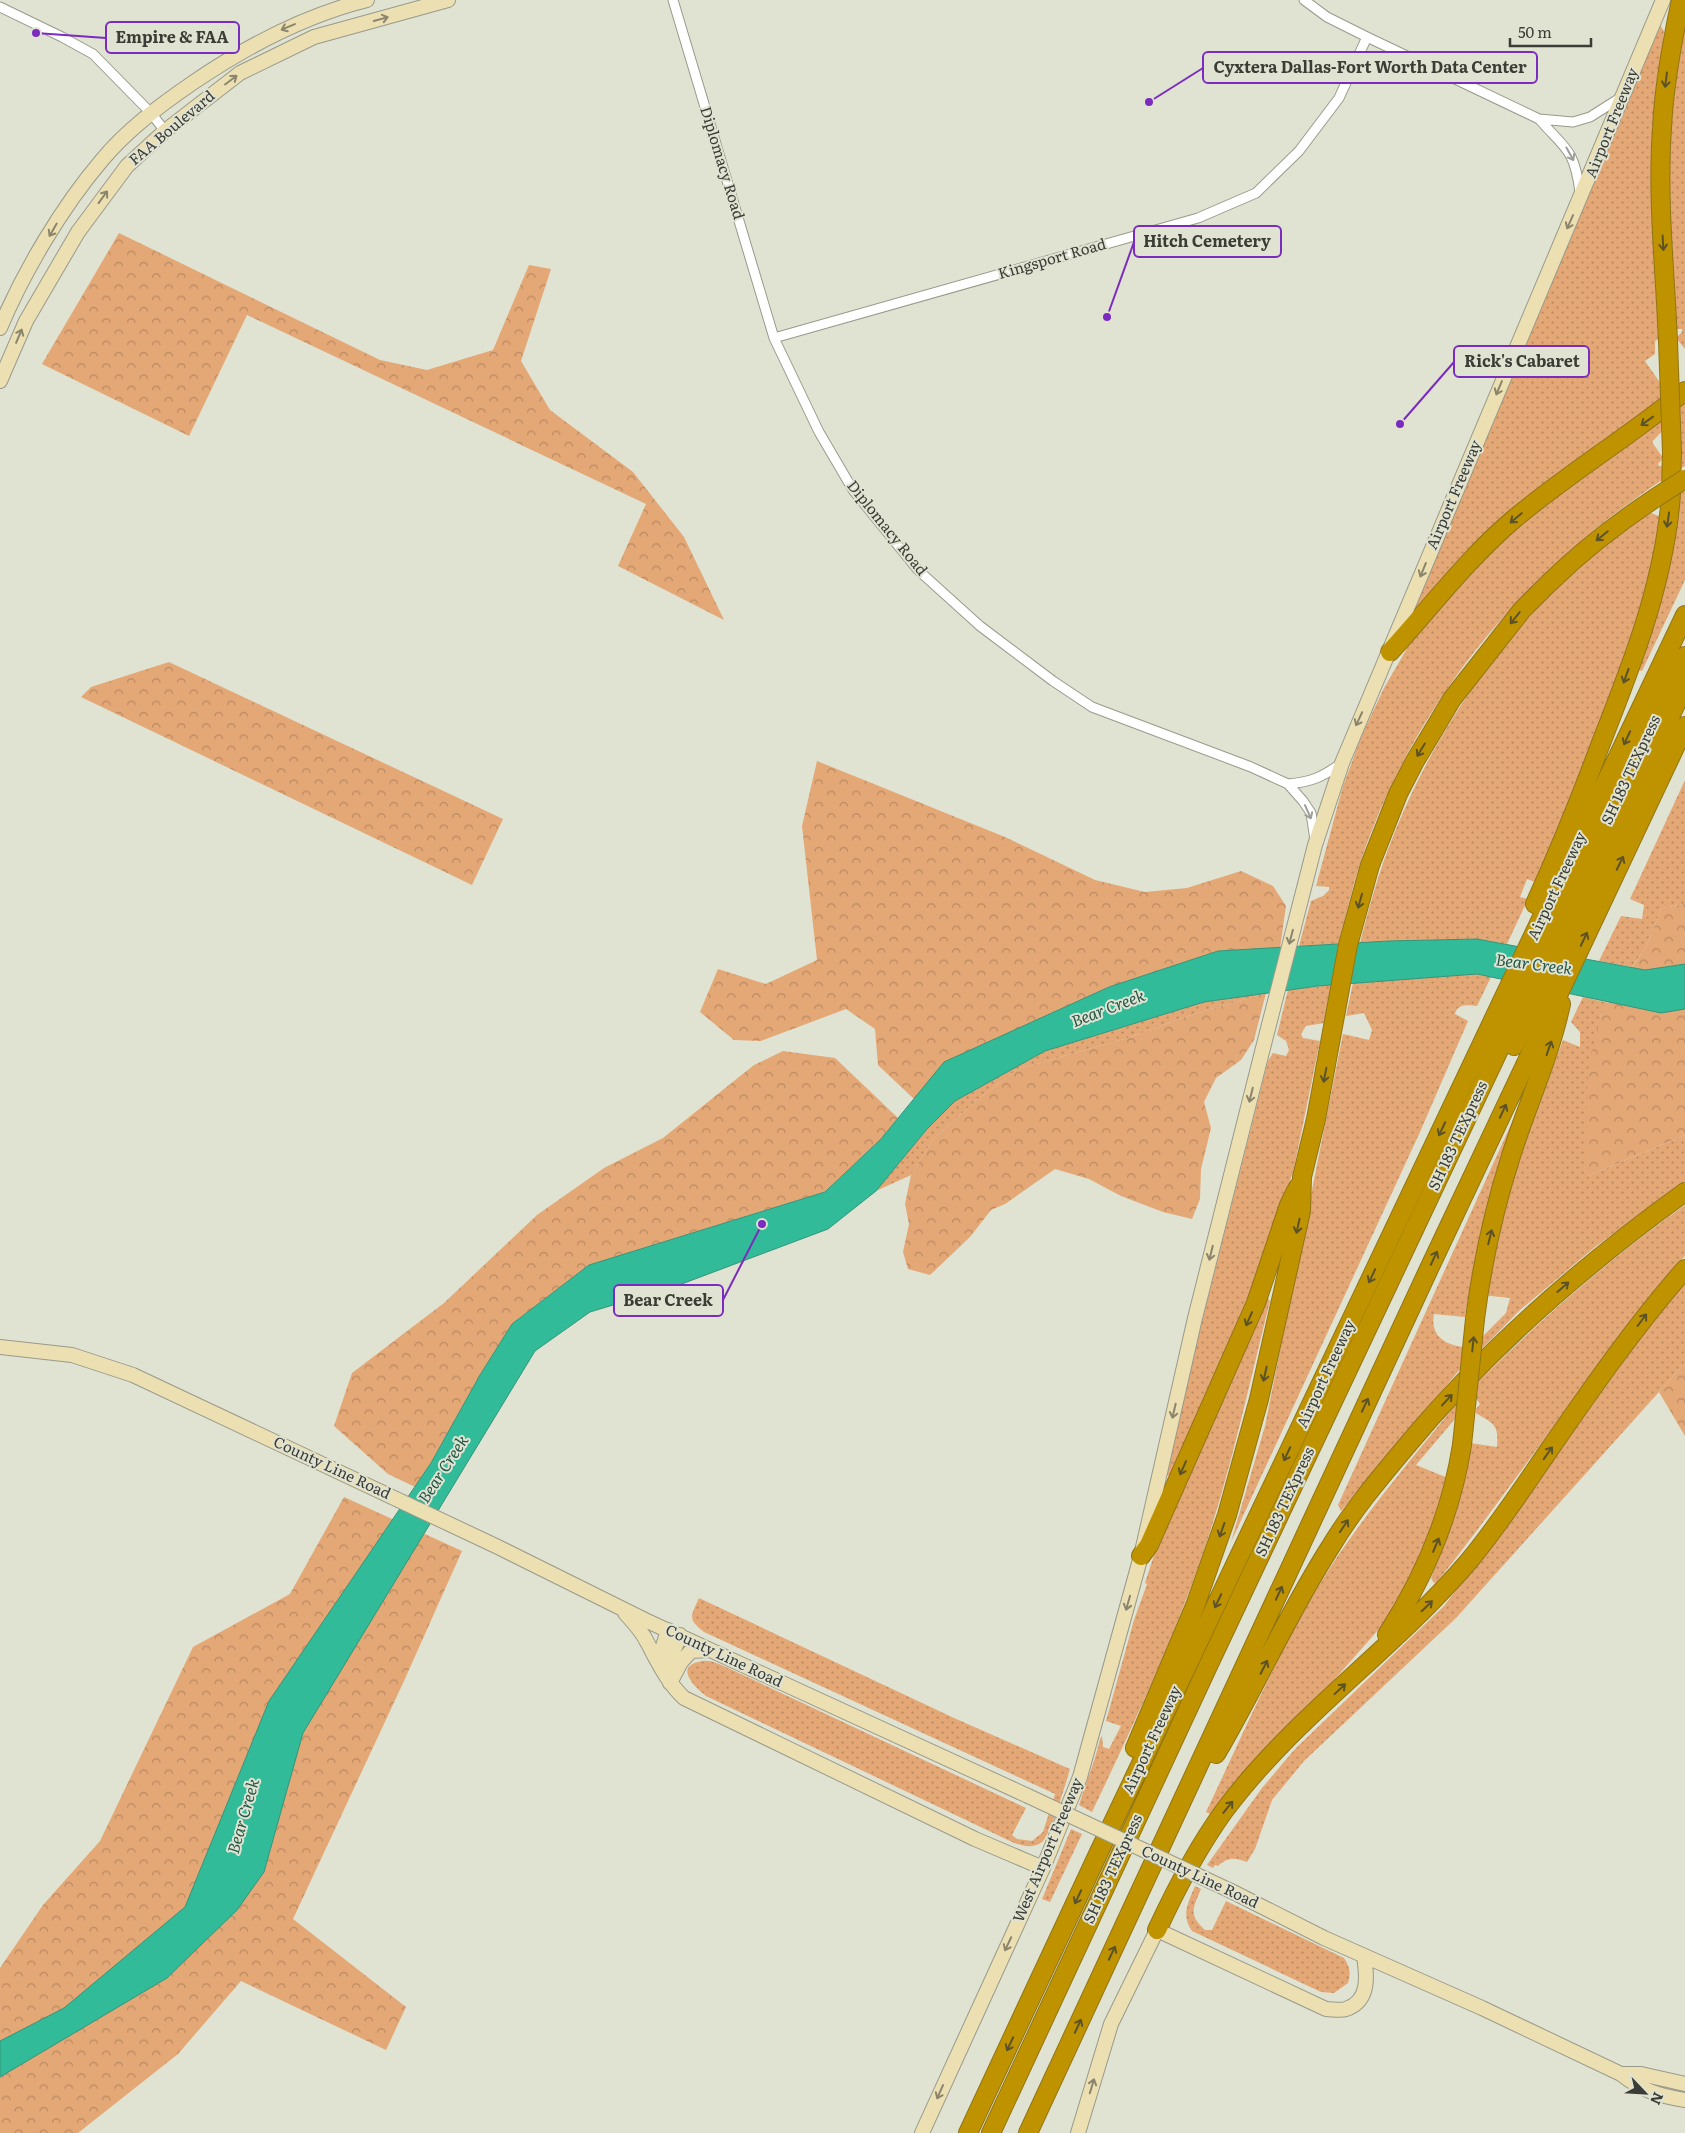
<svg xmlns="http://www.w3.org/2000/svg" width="1685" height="2133" font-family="Literata,serif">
  <defs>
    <pattern id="grass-dots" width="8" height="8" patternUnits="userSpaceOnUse" patternTransform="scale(1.25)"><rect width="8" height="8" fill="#e4a776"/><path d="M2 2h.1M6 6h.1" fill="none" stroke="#ba8962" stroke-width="1.8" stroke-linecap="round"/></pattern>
    <pattern id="forest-crowns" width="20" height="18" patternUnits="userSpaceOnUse" patternTransform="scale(1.25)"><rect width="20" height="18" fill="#e4a776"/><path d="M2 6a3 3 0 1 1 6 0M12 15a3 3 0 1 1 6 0" fill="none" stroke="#ba8962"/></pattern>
  </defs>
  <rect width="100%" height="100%" fill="#e0e3d2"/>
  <path fill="url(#grass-dots)" d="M1685,4V349L1676,338L1682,332V329H1674L1673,258H1671L1667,179L1674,67Z
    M1660,25L1664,31L1653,121L1651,180L1660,338L1655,341V354L1645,361L1663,387L1664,398L1482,537L1439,583L1416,612L1413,610Z
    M1685,398V466L1680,469L1678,404Z
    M1664,413L1665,428L1652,442L1663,458L1658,464L1659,466H1662V480C1523,573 1416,700 1361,860C1352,888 1346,916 1338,944L1299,946L1311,901L1323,896L1329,890V887L1316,886L1343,786L1362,735L1384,688L1409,645L1427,618L1495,542Z
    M1685,491V580L1642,671L1638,670C1660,612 1673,556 1679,494Z
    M1651,513L1661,517L1653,570L1628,654L1544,867L1535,882L1527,879L1520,897L1528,899L1507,944L1477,939L1360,943C1368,912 1376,882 1387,852C1437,717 1529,592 1651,513Z
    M1685,780V904L1662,908L1647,945L1632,967L1599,961L1621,916L1642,919L1644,905L1630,899Z
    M1477,974L1491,977L1477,1006C1469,1005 1457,1003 1455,1014L1468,1021L1420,1132L1231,1542L1265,1426L1343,1034L1369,1040L1372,1030L1364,1013L1346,1016L1353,983Z
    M1331,985L1324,1023L1306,1026L1301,1034L1303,1038L1320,1041L1294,1168L1270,1246L1246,1308L1171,1475L1165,1476V1468L1268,1061L1273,1053L1286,1056L1289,1050L1286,1041L1277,1035L1288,990Z
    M1266,993L1188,1016L1131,1037L1018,1069L976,1101L933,1139L911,1175L876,1191L927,1129L955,1101L1045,1051L1204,1002Z
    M1583,997L1609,1003L1601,1014L1585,1177L1685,1135V1181L1595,1247L1520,1310L1477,1354V1342L1506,1313L1510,1298L1482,1295L1515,1169L1563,1040L1580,1047V1032L1571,1022Z
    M1518,1109C1496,1178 1476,1246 1465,1317L1434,1314C1430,1335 1444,1345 1463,1347L1462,1367L1341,1511L1338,1505Z
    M1685,1205V1256C1647,1297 1614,1343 1582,1387C1534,1453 1487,1519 1437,1582L1434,1583L1431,1578L1455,1514L1470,1443L1497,1447C1499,1423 1493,1424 1476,1413V1409L1480,1404L1474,1395V1386C1540,1320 1609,1259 1685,1205Z
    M1685,1282V1363L1456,1618L1304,1761L1272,1800L1255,1849L1247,1862C1235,1857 1227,1857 1218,1866L1215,1865L1213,1868L1207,1865L1262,1788L1295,1749L1444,1606L1518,1509L1651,1323Z
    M1268,1298L1270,1301C1248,1389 1229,1479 1199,1565C1169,1649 1131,1730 1092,1812L1079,1805C1086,1782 1095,1762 1100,1739L1102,1736L1103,1747L1109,1749L1121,1726L1106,1721L1134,1620L1147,1584L1145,1583L1156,1549L1239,1358Z
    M1458,1402L1460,1413L1416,1465L1448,1478L1432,1531L1413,1571L1387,1620L1214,1816L1206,1812C1247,1726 1284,1637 1337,1557C1374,1503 1417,1452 1458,1402Z
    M699,1598L954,1718L1070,1769C1066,1782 1051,1835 1042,1842C1033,1849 1021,1846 1012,1842L706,1696C693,1686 673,1665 703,1661C710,1660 719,1664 726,1667L1026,1808L1012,1835L1017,1839L1032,1841L1043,1832L1055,1794L704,1632C687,1619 691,1616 699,1598Z
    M1071,1829L1082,1834L1050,1902L1042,1899Z
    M1195,1886L1201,1889C1193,1908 1188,1915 1205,1930H1212L1226,1901L1344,1958C1350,1967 1351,1973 1348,1983L1334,1993L1321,1992L1192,1931C1181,1915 1188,1903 1195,1886Z"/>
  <path fill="url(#forest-crowns)" d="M119,233L380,360L427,370L493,350L529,265L551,269L521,361L550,410L633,472L684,537L724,620L618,566L646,504L247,315L189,436L42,364Z
    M169,662L503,819L472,885L81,697L91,687Z
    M817,761L1005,837L1095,880L1145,892L1187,888L1241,871L1273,886L1286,906L1280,948L1218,951L1109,987L949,1060L914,1099L878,1065L875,1029L846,1009L761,1041L734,1040L700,1012L718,969L766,984L817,960L802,826Z
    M1685,904V1135L1585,1177L1588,1069L1601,1014L1647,945L1662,908Z
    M1266,993L1254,1040L1241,1060L1216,1078L1204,1102L1211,1128L1201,1169L1200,1199L1192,1219L1163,1212L1121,1196L1089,1179L1055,1169L1005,1204L991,1210L970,1237L930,1275L908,1269L903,1252L909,1224L905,1204L911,1175L933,1139L976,1101L1018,1069L1131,1037L1188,1016Z
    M783,1051L835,1058L898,1118L881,1139L825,1192L589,1265L512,1324L480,1375L431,1463L415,1487L388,1474L334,1426L352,1373L444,1303L537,1215L604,1168L663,1138L754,1065Z
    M1685,1363V1436L1659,1392Z
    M344,1497L462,1551L404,1681L293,1919L406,2007L386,2050L241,1981L178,2054L78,2133H0V1968L43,1905L100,1841L193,1647L290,1594Z"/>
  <path fill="#31bb98" stroke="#34957a" d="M1477,939L1645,970L1685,964V1009L1661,1013L1477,974L1318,986L1204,1002L1045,1051L955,1101L927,1129L876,1191L828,1229L679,1285L590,1312L535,1351L303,1733L264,1872L237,1910L167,1978L0,2077V2041L64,2008L185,1907L269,1701L431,1463L480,1375L512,1324L589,1265L825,1192L881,1139L944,1062L1109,987L1218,951L1389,941Z"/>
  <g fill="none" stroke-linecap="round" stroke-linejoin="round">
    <g stroke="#989a8b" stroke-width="11">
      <path id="street" d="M673,0L774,338L819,432L853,490L918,570L980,626L1053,681L1092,707L1251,767L1288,784L1303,801L1311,813L1315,840
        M1304,0L1327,17L1367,37L1539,119L1573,122L1590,117L1620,98
        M0,7L62,37L93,54L151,113L165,131
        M1539,119C1566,150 1574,148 1580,192
        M774,338L1198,218L1256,193L1299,151L1339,98L1367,37
        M1288,784C1312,782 1322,777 1342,763"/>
    </g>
    <g stroke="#989a8b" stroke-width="16">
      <path id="secondary" d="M0,328C24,271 62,207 102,160C127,130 159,106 191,84C245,47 303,16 367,0
        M0,381L26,321L78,232L127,166L165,131L240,73L314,37L448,0
        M0,1347L72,1355L133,1375L498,1547L645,1620L1028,1796
        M625,1613C633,1622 642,1631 647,1642C658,1662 667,1682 684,1698L975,1839L1043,1868
        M662,1667L659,1659L668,1630
        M669,1678V1662L680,1635
        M670,1683L681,1662L691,1651L709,1650
        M1231,1891L1324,1938L1482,2008L1621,2074C1641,2090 1659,2096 1685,2100
        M1621,2074H1641L1685,2084
        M922,2133L1043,1868L1080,1777L1141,1556L1195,1318L1263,1048L1315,845L1342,763L1663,0
        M1078,2133L1111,2024L1157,1930L1326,2009C1332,2009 1341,2011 1346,2009C1370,2001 1367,1976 1364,1956"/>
    </g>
    <g stroke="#917513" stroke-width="20">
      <path id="highway" d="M1668,341C1665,270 1657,199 1662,128C1664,85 1672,42 1681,0
        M1390,652C1431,607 1468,558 1514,519C1569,473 1630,436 1685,391
        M1535,904C1559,851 1581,797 1601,743C1631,667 1662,588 1670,506C1672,489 1671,471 1672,453
        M1514,1046L1685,685
        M1475,1319C1482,1264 1494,1209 1511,1156C1527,1105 1550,1056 1561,1004
        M1141,1556L1149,1545L1256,1303L1289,1205L1298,1187
        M1387,1635C1425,1576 1451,1515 1462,1445
        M1135,1748L1195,1606L1227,1515L1259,1399L1301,1211L1302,1177L1316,1119L1348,945L1370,865L1398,794L1415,761L1452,699L1522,610L1549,583
        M1216,1754C1256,1686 1288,1613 1331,1546C1352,1511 1378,1480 1404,1449C1486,1350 1581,1267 1685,1192
        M1157,1930C1176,1889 1198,1847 1224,1811C1294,1717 1393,1650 1469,1561C1498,1526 1523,1488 1549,1450C1592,1388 1635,1326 1685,1269
        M968,2133L1099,1852L1685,615
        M991,2133L1208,1666L1685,656
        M1028,2133L1427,1273L1685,726"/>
    </g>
    <use href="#street" stroke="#fff" stroke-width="9"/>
    <use href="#secondary" stroke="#ecdfb2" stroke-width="14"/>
    <use href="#highway" stroke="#bf9300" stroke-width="18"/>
    <g stroke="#989a8b" stroke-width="16" stroke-linecap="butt">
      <path id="secondary-bridge" d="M1028,1796L1231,1891"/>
    </g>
    <g stroke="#917513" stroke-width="20" stroke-linecap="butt">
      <path id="highway-bridge" d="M1668,341L1672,453
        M1549,583C1590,543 1636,509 1685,479
        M1462,1445L1475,1319"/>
    </g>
    <use href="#secondary-bridge" stroke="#ecdfb2" stroke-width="14"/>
    <use href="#highway-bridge" stroke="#bf9300" stroke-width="18"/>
  </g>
  <defs><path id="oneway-shaft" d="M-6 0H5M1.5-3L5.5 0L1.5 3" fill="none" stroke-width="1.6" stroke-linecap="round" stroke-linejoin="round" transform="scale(1.25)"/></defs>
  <g stroke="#8b856d">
    <use href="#oneway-shaft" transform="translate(381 19) rotate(-15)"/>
    <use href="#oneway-shaft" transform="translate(288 27) rotate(157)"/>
    <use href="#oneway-shaft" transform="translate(231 80) rotate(-37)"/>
    <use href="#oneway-shaft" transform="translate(103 197) rotate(-54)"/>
    <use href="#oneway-shaft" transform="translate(1570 222) rotate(114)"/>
    <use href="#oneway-shaft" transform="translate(53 230) rotate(120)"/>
    <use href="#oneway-shaft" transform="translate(19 336) rotate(-67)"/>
    <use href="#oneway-shaft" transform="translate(1499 388) rotate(113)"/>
    <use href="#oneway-shaft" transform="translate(1423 570) rotate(112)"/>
    <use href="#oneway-shaft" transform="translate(1359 719) rotate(115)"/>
    <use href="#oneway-shaft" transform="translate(1291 937) rotate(105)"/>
    <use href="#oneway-shaft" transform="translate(1251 1095) rotate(104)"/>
    <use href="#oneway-shaft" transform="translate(1211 1253) rotate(104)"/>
    <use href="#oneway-shaft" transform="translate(1174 1411) rotate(103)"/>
    <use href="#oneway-shaft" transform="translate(1128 1603) rotate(106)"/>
    <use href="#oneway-shaft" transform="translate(1008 1944) rotate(115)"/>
    <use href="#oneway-shaft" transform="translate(1092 2086) rotate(-73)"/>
    <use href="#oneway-shaft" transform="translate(940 2092) rotate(114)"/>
  </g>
  <g stroke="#5c5228">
    <use href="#oneway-shaft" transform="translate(1666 80) rotate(97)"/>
    <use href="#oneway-shaft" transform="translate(1663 243) rotate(87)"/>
    <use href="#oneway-shaft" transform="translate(1647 421) rotate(144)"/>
    <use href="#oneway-shaft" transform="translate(1516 518) rotate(140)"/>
    <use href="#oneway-shaft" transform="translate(1668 520) rotate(98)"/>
    <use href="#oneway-shaft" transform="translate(1602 536) rotate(141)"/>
    <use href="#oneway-shaft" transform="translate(1515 618) rotate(129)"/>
    <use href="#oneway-shaft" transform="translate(1626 676) rotate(110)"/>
    <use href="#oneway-shaft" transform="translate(1627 738) rotate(115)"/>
    <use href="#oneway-shaft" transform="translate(1421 750) rotate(121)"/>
    <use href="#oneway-shaft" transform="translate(1620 863) rotate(-64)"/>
    <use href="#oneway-shaft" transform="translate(1360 901) rotate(106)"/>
    <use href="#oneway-shaft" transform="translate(1584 939) rotate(-65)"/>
    <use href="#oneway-shaft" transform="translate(1549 1048) rotate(-71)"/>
    <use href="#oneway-shaft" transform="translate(1325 1075) rotate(101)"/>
    <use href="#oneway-shaft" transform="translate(1503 1111) rotate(-65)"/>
    <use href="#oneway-shaft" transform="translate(1442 1129) rotate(115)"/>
    <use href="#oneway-shaft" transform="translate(1298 1226) rotate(102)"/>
    <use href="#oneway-shaft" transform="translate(1490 1237) rotate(-76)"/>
    <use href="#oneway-shaft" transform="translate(1434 1258) rotate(-65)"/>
    <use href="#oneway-shaft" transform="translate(1372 1276) rotate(115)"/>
    <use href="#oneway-shaft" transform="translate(1563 1287) rotate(-41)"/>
    <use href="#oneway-shaft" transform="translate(1249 1319) rotate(114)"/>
    <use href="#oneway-shaft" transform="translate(1642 1320) rotate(-53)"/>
    <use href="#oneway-shaft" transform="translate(1473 1344) rotate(-84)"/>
    <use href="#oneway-shaft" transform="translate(1265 1374) rotate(103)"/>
    <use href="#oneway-shaft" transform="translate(1447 1400) rotate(-47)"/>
    <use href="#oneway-shaft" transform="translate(1365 1405) rotate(-65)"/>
    <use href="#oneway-shaft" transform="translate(1548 1453) rotate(-55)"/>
    <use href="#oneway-shaft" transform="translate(1287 1454) rotate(115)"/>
    <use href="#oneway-shaft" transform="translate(1183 1468) rotate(114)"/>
    <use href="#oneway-shaft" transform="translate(1344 1526) rotate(-56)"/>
    <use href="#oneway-shaft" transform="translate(1222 1530) rotate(109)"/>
    <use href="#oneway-shaft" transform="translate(1436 1545) rotate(-67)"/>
    <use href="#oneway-shaft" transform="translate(1279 1593) rotate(-65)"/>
    <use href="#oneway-shaft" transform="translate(1218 1601) rotate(115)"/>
    <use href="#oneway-shaft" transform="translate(1427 1606) rotate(-44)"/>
    <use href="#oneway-shaft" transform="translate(1264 1667) rotate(-63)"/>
    <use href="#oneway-shaft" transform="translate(1340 1689) rotate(-43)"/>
    <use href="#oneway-shaft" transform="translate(1228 1807) rotate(-51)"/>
    <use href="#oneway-shaft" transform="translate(1078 1897) rotate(115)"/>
    <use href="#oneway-shaft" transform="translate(1112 1953) rotate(-65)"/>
    <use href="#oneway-shaft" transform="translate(1078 2026) rotate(-65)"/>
    <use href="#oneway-shaft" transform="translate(1010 2044) rotate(115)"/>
  </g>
  <g stroke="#9d9e9a">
    <use href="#oneway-shaft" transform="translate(1570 154) rotate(61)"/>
    <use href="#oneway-shaft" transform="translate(1308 812) rotate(66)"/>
  </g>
  <g text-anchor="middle" stroke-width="4" stroke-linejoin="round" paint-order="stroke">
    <g font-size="15" fill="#3b3c35" stroke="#e0e3d2">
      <text transform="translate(1612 123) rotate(-68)" y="5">Airport Freeway</text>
      <text transform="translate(172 128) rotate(-40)" y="5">FAA Boulevard</text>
      <text transform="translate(722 163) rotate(73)" y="5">Diplomacy Road</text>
      <text transform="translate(1052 259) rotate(-16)" y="5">Kingsport Road</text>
      <text transform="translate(1454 495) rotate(-67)" y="5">Airport Freeway</text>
      <text transform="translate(887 528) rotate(51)" y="5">Diplomacy Road</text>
      <text transform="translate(1631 770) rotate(-65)" y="5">SH 183 TEXpress</text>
      <text transform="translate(1557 886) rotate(-65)" y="5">Airport Freeway</text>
      <text transform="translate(1458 1136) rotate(-65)" y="5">SH 183 TEXpress</text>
      <text transform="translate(1326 1374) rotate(-65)" y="5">Airport Freeway</text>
      <text transform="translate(332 1468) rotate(25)" y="5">County Line Road</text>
      <text transform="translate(1285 1502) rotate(-65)" y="5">SH 183 TEXpress</text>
      <text transform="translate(724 1656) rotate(25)" y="5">County Line Road</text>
      <text transform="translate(1152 1740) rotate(-65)" y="5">Airport Freeway</text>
      <text transform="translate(1048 1850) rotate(-67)" y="5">West Airport Freeway</text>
      <text transform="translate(1113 1869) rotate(-65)" y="5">SH 183 TEXpress</text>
      <text transform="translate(1200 1877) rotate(25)" y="5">County Line Road</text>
    </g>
    <g font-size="16" font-style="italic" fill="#225748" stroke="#e0e3d2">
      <text transform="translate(1534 964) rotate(7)" y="6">Bear Creek</text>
      <text transform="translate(1108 1008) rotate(-21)" y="6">Bear Creek</text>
      <text transform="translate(443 1469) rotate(-57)" y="6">Bear Creek</text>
      <text transform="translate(243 1816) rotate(-74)" y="6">Bear Creek</text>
    </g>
  </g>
  <path fill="none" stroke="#7b2cbf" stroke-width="2" d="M36 33L106 38M1149 102L1203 68M1107 317L1134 242M1400 424L1454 362M762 1224L723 1300"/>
  <g fill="#7b2cbf" stroke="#e0e3d2" stroke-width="2">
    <circle cx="36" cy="33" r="5"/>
    <circle cx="1149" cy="102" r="5"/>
    <circle cx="1107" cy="317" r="5"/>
    <circle cx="1400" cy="424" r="5"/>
    <circle cx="762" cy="1224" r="5"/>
  </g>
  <g fill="#e0e3d2" stroke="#7b2cbf" stroke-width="2">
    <rect x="106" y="22" width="133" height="31" rx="5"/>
    <rect x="1203" y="52" width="334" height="31" rx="5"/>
    <rect x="1134" y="226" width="147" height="31" rx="5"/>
    <rect x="1454" y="346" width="135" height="31" rx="5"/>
    <rect x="614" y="1285" width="109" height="31" rx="5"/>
  </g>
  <g font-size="16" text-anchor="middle" font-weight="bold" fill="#3b3c35">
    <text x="172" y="43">Empire &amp; FAA</text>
    <text x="1370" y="73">Cyxtera Dallas-Fort Worth Data Center</text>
    <text x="1207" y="247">Hitch Cemetery</text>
    <text x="1522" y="367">Rick's Cabaret</text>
    <text x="668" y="1306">Bear Creek</text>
  </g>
  <g transform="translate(1645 2093) rotate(115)" stroke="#e0e3d2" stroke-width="4" paint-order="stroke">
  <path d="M0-4L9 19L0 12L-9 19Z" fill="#3b3c35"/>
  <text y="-8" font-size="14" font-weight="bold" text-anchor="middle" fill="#3b3c35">N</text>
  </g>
  <path d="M1510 38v8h81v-8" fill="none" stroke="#3b3c35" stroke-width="2.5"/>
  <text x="1518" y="38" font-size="15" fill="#3b3c35" stroke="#e0e3d2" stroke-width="4" paint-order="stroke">50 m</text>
</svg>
